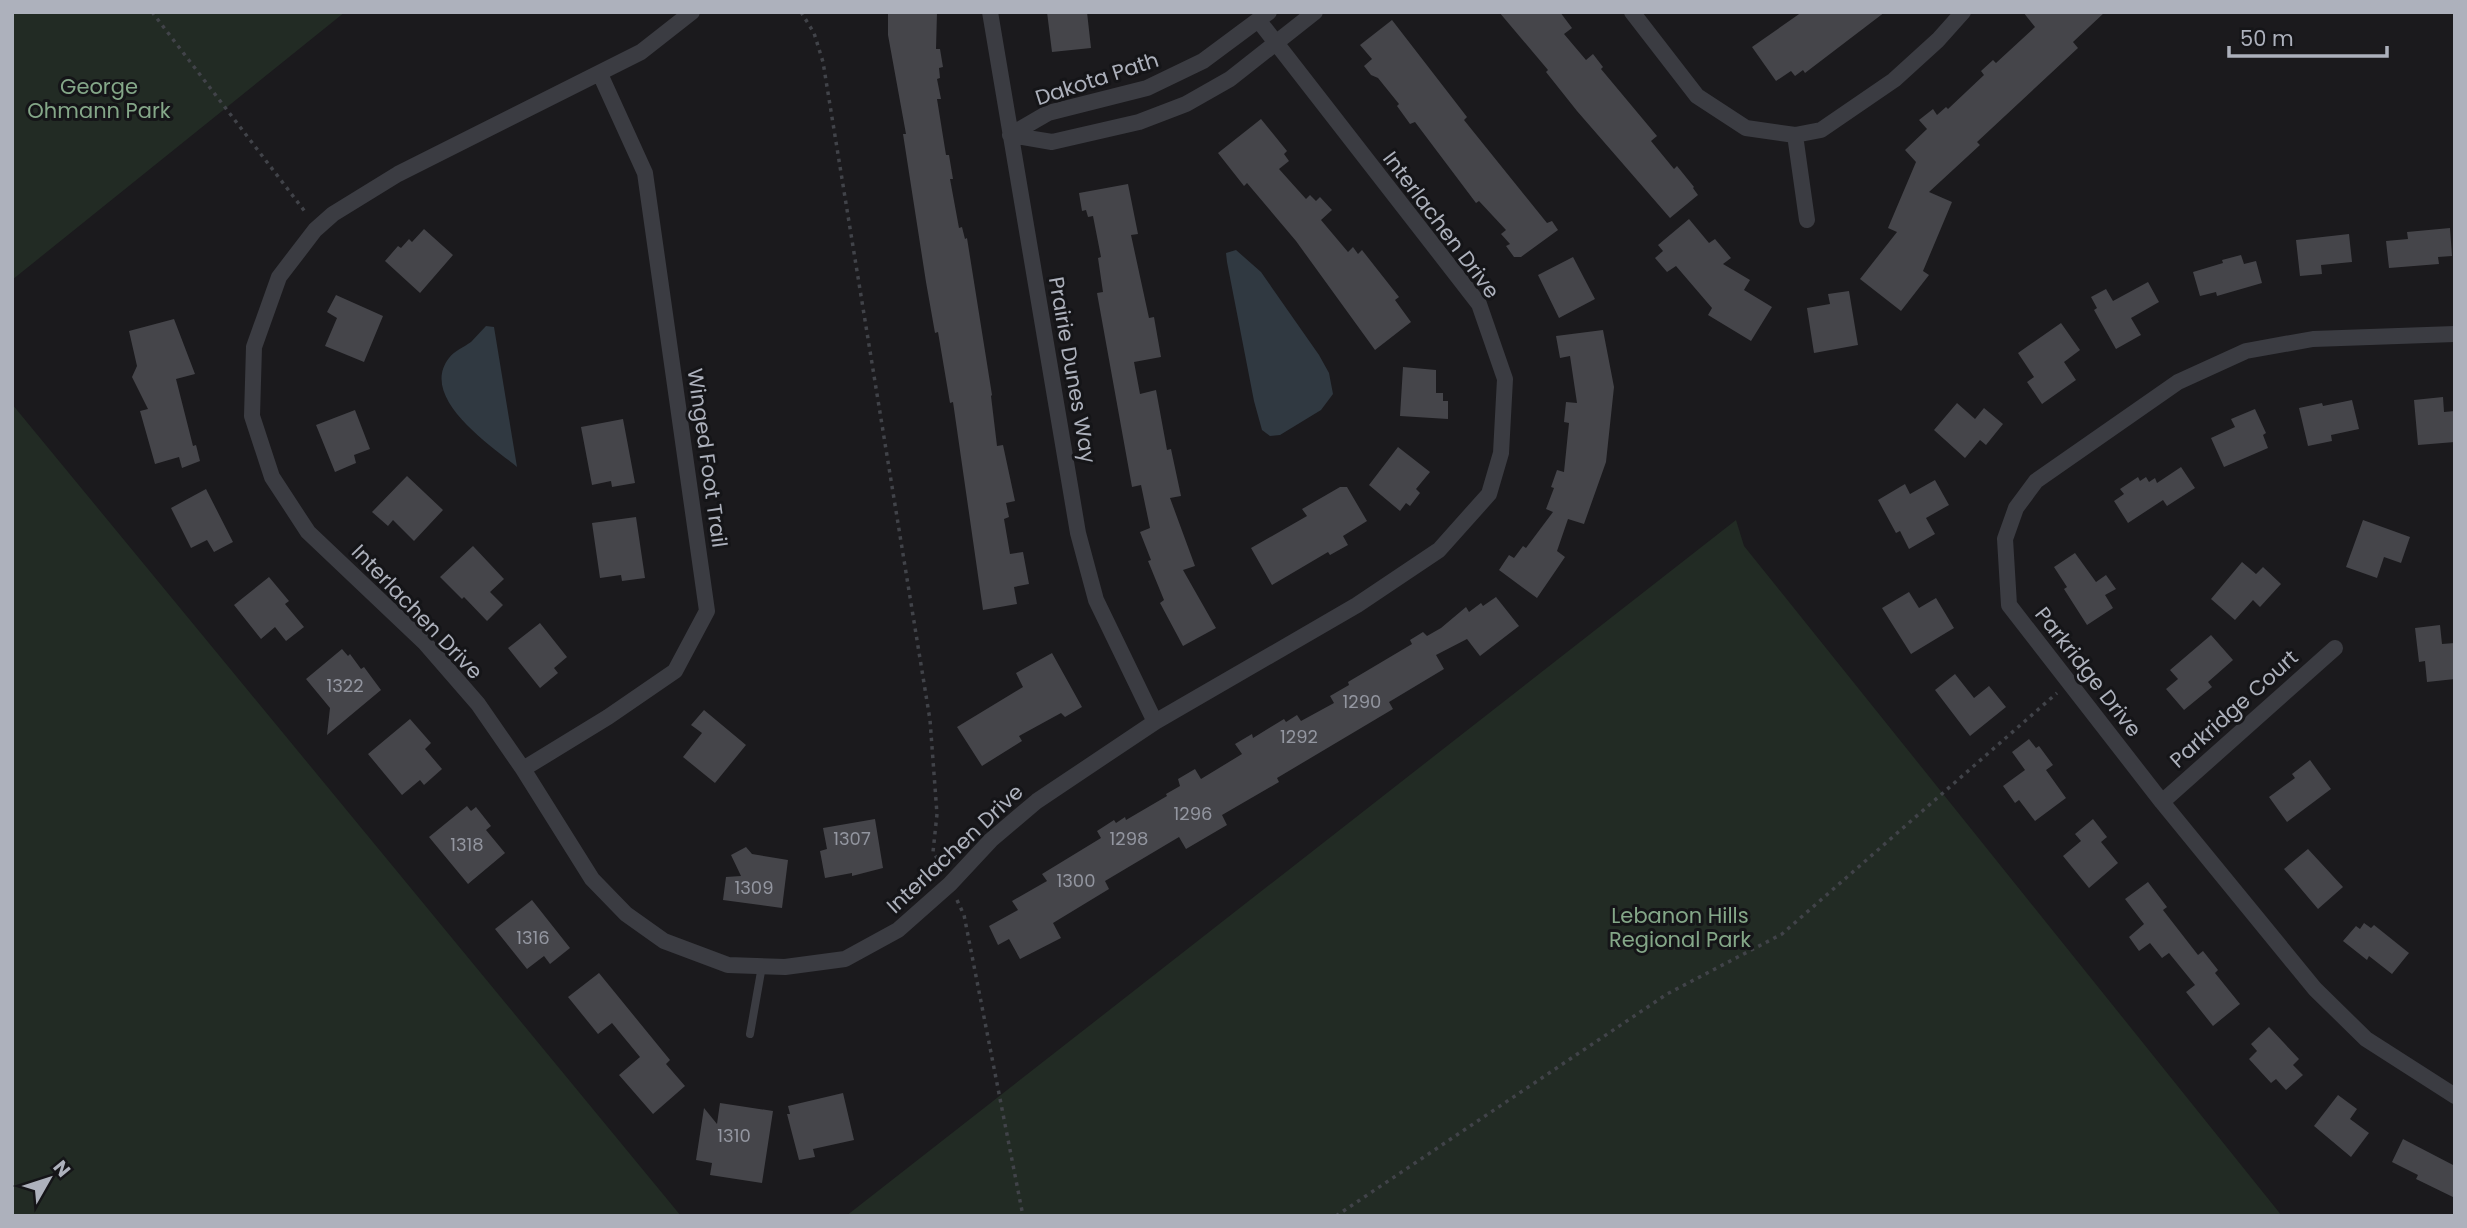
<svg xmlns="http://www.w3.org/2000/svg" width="2467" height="1228" font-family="Poppins,sans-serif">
  <rect width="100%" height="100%" fill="#1b1a1d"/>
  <path fill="#222b24" d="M12,12H345L12,280Z
    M12,404L681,1216H12Z
    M1736,520L1744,546L2282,1216H846Z"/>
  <path fill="#303941" d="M1236,250L1261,272L1319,355L1329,373L1333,394L1321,410L1280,435L1270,436L1262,430L1254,401L1227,262L1226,253Z
    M486,326L494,327L517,467C492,446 418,398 449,358C454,351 464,347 471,342C476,337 481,331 486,326Z"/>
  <path fill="#45454a" d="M888,12H937L936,49H940L943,67L939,68L940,78L937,79L941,99H937L946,155H949L953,179H950L959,228L962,227L965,239L967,238L992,395L991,396L997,446L1003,445L1015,501L1006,503L1009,517L1004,519L1010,554L1023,552L1029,584L1014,587L1017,604L983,610L953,402L950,403L938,332L935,333L926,282L903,134H906L888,35Z
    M1047,12H1087L1091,48L1052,52Z
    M1499,12H1560L1572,28L1564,34L1586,60L1593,54L1603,67L1601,69L1657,136L1651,141L1674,169L1677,166L1694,187L1693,188L1698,195L1670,218L1577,111L1546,72L1548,70Z
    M1802,12H1885L1805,73L1803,70L1795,76L1791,71L1776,81L1752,47Z
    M2023,12H2105L2073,42L2078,48L1977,142L1980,145L1929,192L1952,202L1923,271L1929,275L1901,311L1860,279L1897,232L1888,228L1916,162L1905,150L1927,129L1919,120L1933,109L1937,115L1946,107L1948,109L1984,75L1981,71L1993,60L1996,63L2035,27Z
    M1392,20L1467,117L1464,120L1547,223L1552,221L1558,230L1521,257H1514L1506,246L1510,244L1501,234L1506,230L1479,201L1476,203L1415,122L1410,124L1397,106L1399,104L1378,78L1371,75L1364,66L1372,59L1360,45Z
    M1261,119L1287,151L1284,154L1289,161L1279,169L1306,199L1310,195L1316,201L1320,197L1332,210L1321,220L1348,252L1353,247L1358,254L1362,250L1399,297L1395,300L1411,322L1375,350L1296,241L1247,183L1244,186L1218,153Z
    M1128,184L1138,234L1131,235L1149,318L1154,317L1161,357L1134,362L1140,394L1156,390L1167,450L1171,449L1181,496L1170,498L1195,566L1183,570L1216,628L1183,646L1160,603L1164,600L1148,561L1151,560L1140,532L1150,528L1141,485L1132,487L1097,293L1103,292L1098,258L1101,257L1093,216L1088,217L1086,210L1082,211L1079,193Z
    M1689,219L1709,243L1715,239L1731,258L1723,264L1750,280L1744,290L1772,307L1751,341L1708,315L1712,308L1676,266L1667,272L1655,258L1663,251L1658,245Z
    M2450,228L2452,256L2438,257L2439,264L2389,268L2386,241L2408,239L2407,232Z
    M424,229L453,255L420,293L385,261L398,246L401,248L409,239L412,242Z
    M2349,234L2352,262L2321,265L2322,274L2300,276L2296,240Z
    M2241,255L2244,264L2256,261L2262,283L2217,296L2216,292L2200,296L2193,272L2223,263L2222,260Z
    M1573,257L1595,299L1559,318L1538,275Z
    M2148,282L2159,302L2131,318L2141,335L2116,349L2094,310L2097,308L2091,297L2106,289L2113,301Z
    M1849,291L1858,345L1814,353L1807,308L1830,304L1828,294Z
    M336,295L383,316L364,362L325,346L337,318L327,312Z
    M174,319L195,374L176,379L193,446L196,445L200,461L182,468L179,457L155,464L140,411L148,409L132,377L137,366L129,331Z
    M2061,323L2080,350L2064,362L2076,380L2042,404L2027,382L2034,377L2018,353Z
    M1603,330L1614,387L1606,462L1584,524L1568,519L1557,551L1565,557L1537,598L1499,570L1509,555L1514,558L1523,546L1526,548L1553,512L1546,509L1554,488L1551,487L1557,470L1564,472L1569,423L1564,422L1566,402L1577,403L1570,356L1560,358L1556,336Z
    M1403,367L1436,370V393H1443V401H1448V419L1400,416Z
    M2443,397L2444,412L2455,411V442L2418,445L2414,400Z
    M2352,400L2359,429L2331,435L2332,441L2308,446L2299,408L2322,403L2323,406Z
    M1957,403L1975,419L1984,408L2003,424L1986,445L1980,440L1965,458L1934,430Z
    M2255,409L2266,433L2263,435L2268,448L2224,467L2211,438L2235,427L2231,419Z
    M355,410L370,449L354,455L356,463L335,472L316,425Z
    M623,419L635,483L612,487L611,481L592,485L581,427Z
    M1398,447L1430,472L1416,489L1420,493L1410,506L1406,503L1400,511L1369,485Z
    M2181,467L2195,488L2167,506L2163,500L2128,523L2114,501L2124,494L2120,489L2138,477L2140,481L2146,477L2149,482L2155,478L2157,483Z
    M407,476L443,510L414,541L393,520L388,526L372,512Z
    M1935,480L1949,505L1926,518L1935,534L1909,549L1900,531L1896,533L1878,500L1905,484L1910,494Z
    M1340,487H1347L1367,521L1343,536L1348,545L1330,555L1328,552L1272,585L1251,548L1307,516L1302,509Z
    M206,489L233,542L214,552L207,540L191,548L171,508Z
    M636,517L645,578L622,581L621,575L600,578L592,523Z
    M2363,520L2410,537L2401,563L2384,557L2377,578L2346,567Z
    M473,546L504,579L490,592L503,605L487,621L464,597L462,599L440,577Z
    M2075,553L2096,582L2106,575L2116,589L2105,595L2113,608L2087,625L2064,589L2067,587L2054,567Z
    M2242,562L2256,574L2263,567L2281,584L2260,607L2253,600L2235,620L2211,599Z
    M269,577L289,601L285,604L304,627L286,641L275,627L261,639L234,605Z
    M1909,592L1919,608L1936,598L1954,628L1911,654L1882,608Z
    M1496,597L1519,626L1480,656L1467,639L1436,655L1444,669L1389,702L1393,709L1277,778L1279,782L1222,815L1227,825L1186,849L1179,837L1105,881L1109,889L1053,923L1061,938L1020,959L1009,939L998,945L989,926L1018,910L1012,901L1047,881L1042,874L1101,838L1097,831L1114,820L1116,823L1125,817L1126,820L1167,796L1166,794L1180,786L1178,779L1195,769L1201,779L1242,754L1235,744L1252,734L1253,738L1284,719L1286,722L1297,715L1301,721L1334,703L1330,696L1349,685L1348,682L1412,644L1410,640L1423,632L1427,636L1441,628L1466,607L1469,612L1481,603L1483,606Z
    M540,623L567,657L554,668L558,673L540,688L508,648Z
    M2440,625L2442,644L2455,643V679L2427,682L2425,661L2419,662L2415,628Z
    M2211,635L2233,660L2208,682L2212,687L2184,710L2166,689L2178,679L2170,670Z
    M342,649L348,656L350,654L361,669L364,667L381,690L327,735L330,708L306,679Z
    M1052,653L1082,707L1065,717L1061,713L1019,736L1022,741L982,766L957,727L1023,687L1016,673Z
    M1955,674L1974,698L1989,686L2006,707L1970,736L1935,690Z
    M704,710L746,745L715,783L683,757L702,733L691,725Z
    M410,719L431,743L425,749L442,769L424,785L420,780L402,795L368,754Z
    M2029,739L2036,748L2039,746L2053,765L2046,770L2066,798L2035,821L2019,800L2015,803L2003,786L2025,770L2012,752Z
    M2310,760L2331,789L2287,822L2269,797L2295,778L2292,774Z
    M467,806L471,811L476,807L491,826L486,830L505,853L468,884L429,837Z
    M875,819L883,868L852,876V873L825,878L820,851L827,849L823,828Z
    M2093,819L2107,837L2101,842L2118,863L2089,888L2063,856L2081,841L2075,834Z
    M746,847L752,854L788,860L782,908L723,900L726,877L741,876L731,855Z
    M2308,849L2343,887L2318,909L2284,869Z
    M2148,882L2167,907L2163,910L2198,955L2203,951L2218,970L2215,973L2240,1004L2213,1026L2186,992L2195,985L2169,953L2162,958L2150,943L2139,951L2129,937L2144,924L2125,899Z
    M532,900L570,948L550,964L544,956L527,969L495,929Z
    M2364,923L2371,928L2374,925L2409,953L2392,974L2369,956L2367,960L2343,941L2356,926L2360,929Z
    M599,973L670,1060L666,1064L685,1086L653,1114L619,1075L640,1057L612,1023L598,1034L568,997Z
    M2269,1027L2299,1059L2293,1065L2303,1075L2286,1090L2276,1079L2271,1083L2249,1059L2257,1051L2251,1044Z
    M843,1093L854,1140L813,1149L815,1157L799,1160L787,1114H790L788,1106Z
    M2338,1095L2357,1109L2350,1119L2369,1133L2351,1157L2314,1126Z
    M720,1103L773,1111L762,1183L710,1175L712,1163L696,1160L704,1108L717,1124Z
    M2403,1139L2455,1166V1198L2416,1179L2418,1175L2392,1162Z"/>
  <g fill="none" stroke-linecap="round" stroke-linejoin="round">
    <path stroke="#414349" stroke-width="3.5" stroke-dasharray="3.5 5" stroke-linecap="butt" d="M152,12L306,213
      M801,12L814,33L823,62L930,720L937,814L933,852L943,867
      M957,900L964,915L1023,1216
      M1336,1216L1667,994L1782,934L2057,693"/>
    <path stroke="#3b3c42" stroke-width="8" d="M750,1034L762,966"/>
    <path stroke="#3b3c42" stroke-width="16" d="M692,12L641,52L398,174L333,214L315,230L279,277L254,347L252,416L272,477L308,532L425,643L478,704L523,769L592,879L626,914L664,941L728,965L785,967L845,959L898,930L950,884L991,840L1037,801L1155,722L1357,605L1439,550L1489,494L1501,453L1505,379L1479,304L1259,21
      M990,12L1078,533L1096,600L1155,722
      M1632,12L1697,96L1746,128L1795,135L1821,130L1894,80L1938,40L1963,12
      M1010,135L1052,142L1139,122L1186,104L1230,79L1315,12
      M1010,135L1048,113L1147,88L1203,61L1269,12
      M1795,135L1807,220
      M2455,334L2313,339L2246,351L2178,382L2036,481L2016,508L2005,539L2009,605L2162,802L2315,989L2366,1039L2455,1096
      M523,769L608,717L675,671L707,611L645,173L600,74
      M2162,802L2335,648"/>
  </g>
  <g text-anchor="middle" stroke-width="6" stroke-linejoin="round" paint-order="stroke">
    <g font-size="18" fill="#9396a0">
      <text x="345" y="692">1322</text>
      <text x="1362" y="708">1290</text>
      <text x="1299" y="743">1292</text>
      <text x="1193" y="820">1296</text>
      <text x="852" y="845">1307</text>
      <text x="1129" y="845">1298</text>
      <text x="467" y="851">1318</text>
      <text x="1076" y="887">1300</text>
      <text x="754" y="894">1309</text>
      <text x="533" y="944">1316</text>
      <text x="734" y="1142">1310</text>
    </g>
    <g font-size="21" fill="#adb1bc" stroke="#151518">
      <text transform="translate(1097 79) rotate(-18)" y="7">Dakota Path</text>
      <text transform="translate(1441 225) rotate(53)" y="7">Interlachen Drive</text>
      <text transform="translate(1072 370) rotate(80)" y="7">Prairie Dunes Way</text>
      <text transform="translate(707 458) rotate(82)" y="7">Winged Foot Trail</text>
      <text transform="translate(417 612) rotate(46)" y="7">Interlachen Drive</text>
      <text transform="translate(2088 672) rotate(52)" y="7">Parkridge Drive</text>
      <text transform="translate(2234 709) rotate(-42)" y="7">Parkridge Court</text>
      <text transform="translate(955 849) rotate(-43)" y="7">Interlachen Drive</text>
    </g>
    <g font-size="21" fill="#84a788" stroke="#151518">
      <text x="99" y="94">George<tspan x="99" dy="24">Ohmann Park</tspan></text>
      <text x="1680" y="923">Lebanon Hills<tspan x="1680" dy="24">Regional Park</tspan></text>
    </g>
  </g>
  <rect width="2467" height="1228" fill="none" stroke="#adb1bc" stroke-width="28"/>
  <g transform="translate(49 1179) rotate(51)" stroke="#151518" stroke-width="5" paint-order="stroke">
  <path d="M0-5L12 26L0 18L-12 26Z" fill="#adb1bc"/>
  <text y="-10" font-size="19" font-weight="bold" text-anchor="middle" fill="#adb1bc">N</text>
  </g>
  <path d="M2229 46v10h158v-10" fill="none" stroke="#adb1bc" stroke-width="3.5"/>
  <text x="2240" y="46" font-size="21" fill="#adb1bc" stroke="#151518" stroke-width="5" paint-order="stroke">50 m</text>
</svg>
